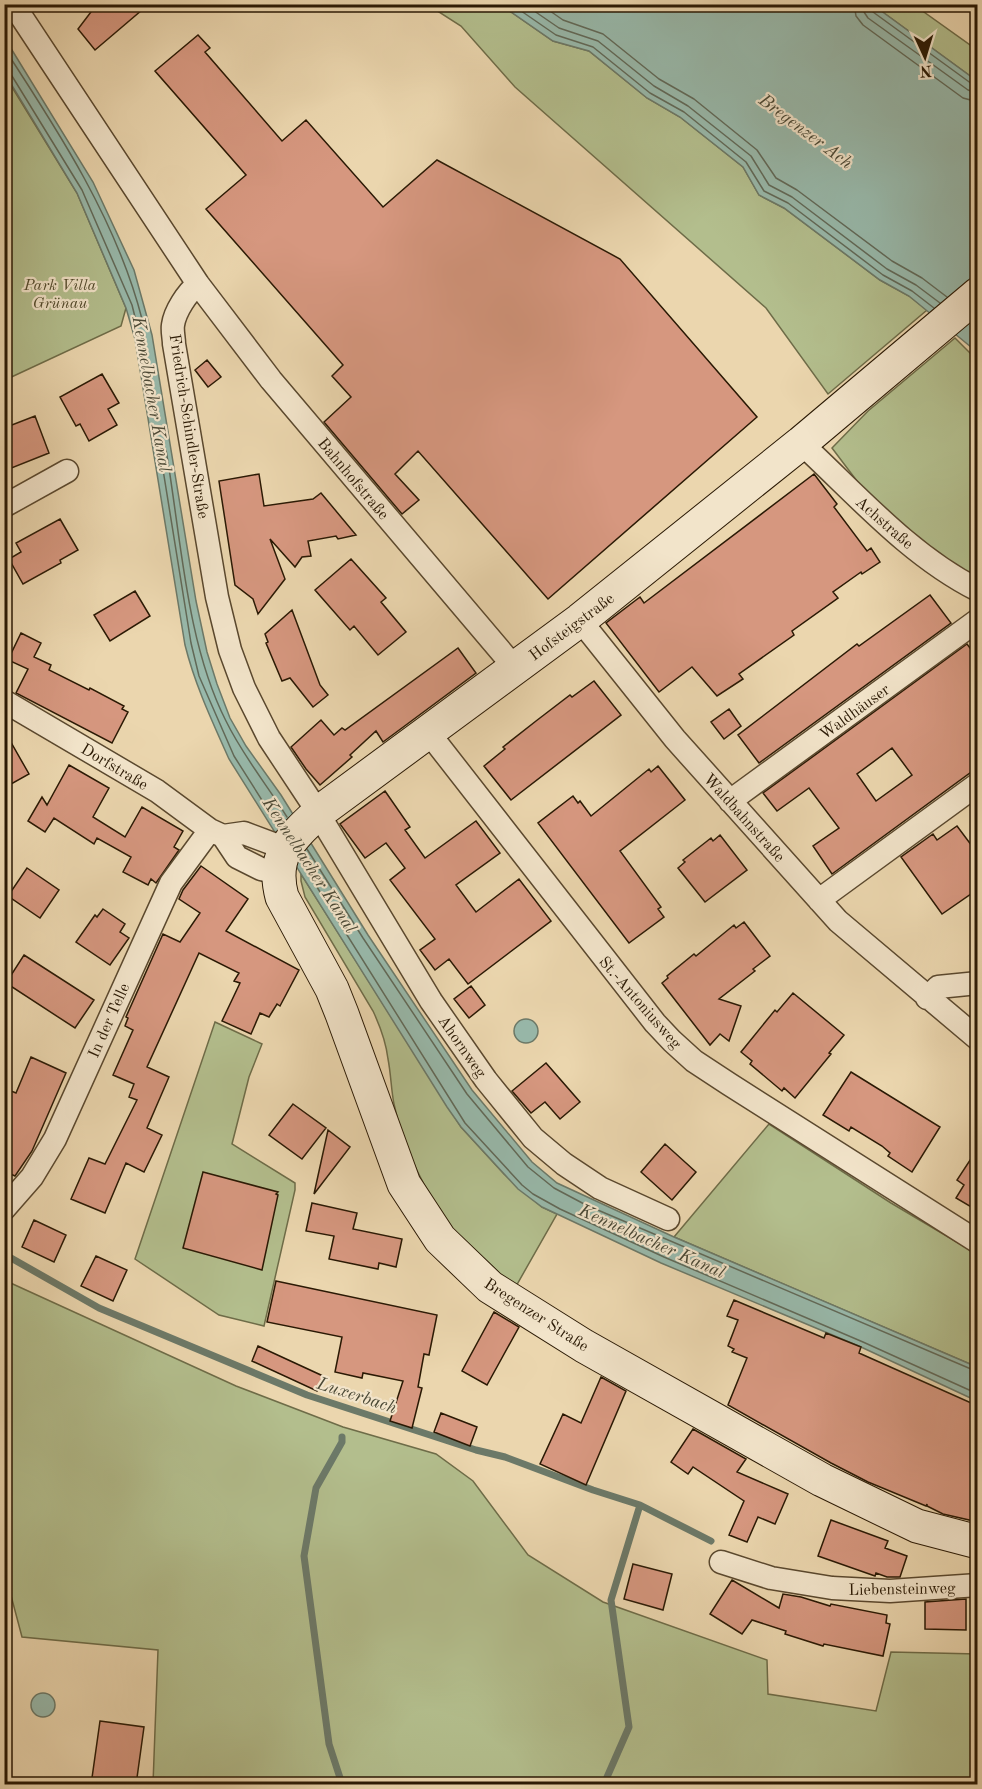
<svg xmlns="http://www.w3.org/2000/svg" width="982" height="1789" font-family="'Old Standard TT',serif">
  <rect width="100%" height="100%" fill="#ebd6ae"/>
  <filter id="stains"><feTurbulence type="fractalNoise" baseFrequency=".00333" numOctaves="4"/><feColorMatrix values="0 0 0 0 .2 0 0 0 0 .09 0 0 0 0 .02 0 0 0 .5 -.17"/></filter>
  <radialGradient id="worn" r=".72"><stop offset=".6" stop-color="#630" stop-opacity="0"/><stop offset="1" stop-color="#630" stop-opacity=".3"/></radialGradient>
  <path fill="#b3be8d" stroke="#6e6c48" stroke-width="1.5" d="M428,5H501L553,41L589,51L647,98L680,117L743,167L759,195L784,208L880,280L909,296L927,310L828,394L766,308L515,87L461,26Z
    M873,5H914L977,50V81Z
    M4,74L77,193L126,308L121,326L5,380Z
    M955,338L977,360V582L910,533L863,489L832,448L868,411Z
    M301,874L461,1127L504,1174L542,1207L557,1214L515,1288C494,1269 470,1250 452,1228C425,1192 403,1148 394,1104C391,1089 391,1074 388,1059C386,1042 380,1026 373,1011L305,897L301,881Z
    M215,1022L262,1044L249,1077L232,1144L295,1183V1190L264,1326L219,1315L135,1259Z
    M769,1124L891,1203L977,1254V1367L674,1237Z
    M4,1280L236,1386L343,1427L436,1454L473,1481L528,1555L603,1602L767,1660L768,1694L876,1711L891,1652L977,1654V1784H153L158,1650L22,1637L5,1573Z"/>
  <path fill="#98b9ab" stroke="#6c7968" stroke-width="1.5" d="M501,5H873L977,81V352L909,296L880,280L784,208L759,195L743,167L680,117L647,98L589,51L553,41Z
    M4,37L93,182L134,270L152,335L196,601L207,652L217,684L230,718L246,746L281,795L368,935L472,1090L532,1162L557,1183L674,1237L977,1367V1401L861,1347L661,1263L557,1214L542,1207L518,1189L461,1127L447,1107L229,759C212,721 195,685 185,645L135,339L126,308L77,193L5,74Z
    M514 1031a12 12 0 1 1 24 0a12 12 0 1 1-24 0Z
    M31 1705a12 12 0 1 1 24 0a12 12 0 1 1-24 0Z"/>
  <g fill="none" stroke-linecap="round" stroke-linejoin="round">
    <path stroke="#616958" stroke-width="1.5" d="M511,4L556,35L593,47L650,93L684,112L746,162L764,191L788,203L883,275L912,291L934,308
      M524,4L559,28L598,41L654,86L688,106L751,156L769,185L792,197L887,269L916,285L940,303
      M540,4L563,20L603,34L659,79L694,99L757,150L776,178L797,190L892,261L922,278L947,297
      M854,4L856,16L863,25L963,98L978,102
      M863,4L864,12L868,18L968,90L978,93
      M870,4L873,12L972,84L978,85
      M4,48C59,132 117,221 142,319L140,322L136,321L132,305L82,190L12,76L4,72
      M279,827L234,756L199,676L191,643L160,451L162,447L166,450C181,536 186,643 226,721C243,756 267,785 287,817
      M307,849L363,938L467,1094L528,1167L554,1188L586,1205L978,1372
      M300,860L465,1123L522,1185L533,1194L560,1209L664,1257L863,1342L978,1394"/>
    <path stroke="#6c7968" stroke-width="7" d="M4,722H6
      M4,1254L99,1308L307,1395L476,1450L505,1457L593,1490L640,1505L711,1541
      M342,1437V1442L316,1488L304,1556L329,1744L342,1784
      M604,1784L629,1727L611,1600L640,1505"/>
  </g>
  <path fill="#d6977f" stroke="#2a1904" stroke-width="1.5" fill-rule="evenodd" d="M97,4H149L95,50L78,29Z
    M198,35L210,48L205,52L282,141L306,120L383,207L437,160L620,259L757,417L548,599L418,451L395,474L419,500L402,514L324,422L351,397L332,376L343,365L206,209L246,175L155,71Z
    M207,360L221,377L208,387L195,370Z
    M102,374L119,403L108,409L117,425L89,441L80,424L76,426L60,397Z
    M35,416L49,453L4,471V428Z
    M259,474L264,506L313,499L321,493L356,535L338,539L336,536L308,541L311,556L302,557L295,567L270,539L285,579L258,614L253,599L235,585L219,481Z
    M814,474L837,504L834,507L867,551L871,548L880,562L862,574L861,572L833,592L838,598L792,631L794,635L739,674L743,679L717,696L692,667L659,692L606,623L640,597L644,603Z
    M60,519L78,550L60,560L61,563L23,584L9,559L21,552L16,543Z
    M351,559L386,598L381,602L406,632L378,655L354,626L350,630L315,590Z
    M135,591L150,616L110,641L94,615Z
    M930,595L951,623L759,763L738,735L857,644L859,646Z
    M292,610L320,685L328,695L313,707L290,678L282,681L266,643L268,642L265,634Z
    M21,633L41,643L34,657L51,665L49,670L89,690L90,688L124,706L122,709L128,712L112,743L16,693L28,669L8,660Z
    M978,643V771L970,773L832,874L813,846L839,828L809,788L777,811L763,793L967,644L970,648ZM892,748L912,775L876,801L857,774Z
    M458,648L476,673L383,742L376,731L350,755L352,757L320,785L306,769L291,747L321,720L334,735L342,728L345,730Z
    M594,681L621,715L511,800L484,766L505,749L503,747L536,721L570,695L572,697Z
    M729,709L741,726L724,739L711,722Z
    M4,730L29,774L4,788Z
    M69,765L109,788L93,817L125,837L142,807L183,831L174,847L179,850L156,883L151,879L148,885L123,872L131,857L97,838L94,844L54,818L45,832L28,821L42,797L47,805Z
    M658,766L685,800L620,851L661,907L658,909L664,917L629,943L538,823L573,796L578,803L580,801L591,816L649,769L651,772Z
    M385,791L410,827L405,830L425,858L476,821L500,853L456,885L476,912L519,879L551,921L468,984L449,959L435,970L420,950L435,939L390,880L405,868L386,843L365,858L340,824Z
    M957,826L978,854V889L942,914L901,857L933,834L937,840Z
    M720,835L747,870L705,902L678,868L685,862L683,860L711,838L713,841Z
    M201,866L248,899L226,931L299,970L280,1006L277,1004L269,1017L260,1013L251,1034L222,1021L240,983L234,981L239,973L199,953L147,1067L169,1077L147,1128L162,1135L144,1172L126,1163L105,1213L71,1199L89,1158L105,1164L137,1100L129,1097L134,1084L113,1075L133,1030L125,1026L128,1018L126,1017L163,934L180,942L200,913L179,899L183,890Z
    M27,868L59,890L40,918L8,896Z
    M103,909L125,924L120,932L129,938L110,965L76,942L95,915L97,917Z
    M744,922L770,956L753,969L755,971L719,999L741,1006L729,1041L720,1034L710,1045L662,983L668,978L667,976L694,954L696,956L734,925L736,928Z
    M24,955L94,1000L75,1028L6,983Z
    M471,986L485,1005L469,1018L454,999Z
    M793,993L844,1035L829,1053L831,1054L795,1098L784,1088L782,1091L750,1064L752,1061L741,1052L775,1010L777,1012Z
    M31,1057L66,1073L32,1151L15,1176L4,1171V1088L16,1093Z
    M546,1063L580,1102L560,1119L545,1102L531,1113L512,1091Z
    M851,1072L940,1127L912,1172L888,1156L890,1153L882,1146L851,1127L849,1131L823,1115Z
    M293,1104L326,1128L302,1159L269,1135Z
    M328,1130L350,1147L314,1194Z
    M665,1144L696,1172L672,1200L641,1172Z
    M978,1148V1211L956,1198L964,1185L957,1180Z
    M203,1172L278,1192L276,1194L278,1195L262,1270L183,1248Z
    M312,1203L357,1213L353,1229L402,1239L396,1267L379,1263L378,1269L329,1259L334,1236L306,1231Z
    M34,1220L66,1235L54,1262L22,1247Z
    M96,1256L127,1270L113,1301L81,1286Z
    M276,1281L437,1315L429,1355L424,1354L418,1387L422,1388L412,1428L390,1421L403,1381L363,1373L362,1378L335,1372L342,1337L267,1322Z
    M734,1300L824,1338L826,1333L861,1347L859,1353L978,1406V1522L943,1514L927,1506V1504L926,1506L868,1482L831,1463L728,1405L747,1358L732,1352L734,1349L728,1346L738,1320L727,1316Z
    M494,1312L519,1327L487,1385L462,1371Z
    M258,1346L323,1376L317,1391L252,1361Z
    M601,1377L626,1391L586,1485L540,1464L563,1414L581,1423Z
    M441,1413L477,1427L470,1446L434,1432Z
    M693,1429L746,1459L737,1472L788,1494L775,1524L758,1517L747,1542L729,1535L744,1501L693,1467L688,1474L671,1462Z
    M831,1520L888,1541L885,1548L907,1556L900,1577H887L876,1573L875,1576L818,1556Z
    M633,1564L672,1574L663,1610L624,1599Z
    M732,1580L779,1608L783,1594L801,1597L830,1606L831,1604L887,1615L886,1623L890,1624L883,1656L824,1644L823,1646L785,1634L786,1631L752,1620L742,1634L710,1614Z
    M966,1599V1630L925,1629V1602Z
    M100,1721L144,1727L136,1785H91Z"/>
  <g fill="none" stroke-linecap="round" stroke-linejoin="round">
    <g stroke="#5a482e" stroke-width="25">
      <path id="minor" d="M13,4L198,284L271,380L515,668
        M198,284C187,293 175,311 173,325C172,331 174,338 174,344L217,597L230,650L244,688L269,738L310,800L431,1001L486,1080L533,1138L564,1164L600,1188L668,1219
        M801,443C856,494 910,556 978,590
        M4,506L67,471
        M580,620L675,739L838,921L978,1039
        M4,701L157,791L210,830L223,836L237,857L261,869L279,873
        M428,732L655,1023L672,1041L694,1061L729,1084L978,1242
        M730,801L978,620
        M223,836L244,833L284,848
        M819,900L978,784
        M927,998L938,987L978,983
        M4,1209L32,1177L55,1139L171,883L210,830
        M721,1562L771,1578L832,1588L890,1591L978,1585"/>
    </g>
    <g stroke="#2a1904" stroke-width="35">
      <path id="secondary" d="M978,294L801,443L580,620L318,813C290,839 271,856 282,897L332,989L342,1014L404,1184L440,1239L490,1287L584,1346L822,1480L917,1526L978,1542"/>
    </g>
    <use href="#minor" stroke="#f2e4ca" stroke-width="22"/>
    <use href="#secondary" stroke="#f2e4ca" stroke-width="33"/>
  </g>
  <g text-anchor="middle" stroke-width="4.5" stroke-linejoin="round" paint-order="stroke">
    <g font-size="16" font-style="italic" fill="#534b2d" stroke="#f2e4ca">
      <text x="60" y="290">Park Villa<tspan x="60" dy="18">Grünau</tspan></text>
    </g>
    <g font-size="16" fill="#2a1904" stroke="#f2e4ca">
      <text transform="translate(190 426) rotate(81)" y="6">Friedrich-Schindler-Straße</text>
      <text transform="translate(354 478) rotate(50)" y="6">Bahnhofstraße</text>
      <text transform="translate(885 522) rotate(41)" y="6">Achstraße</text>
      <text transform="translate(571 626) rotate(-37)" y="6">Hofsteigstraße</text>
      <text transform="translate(854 711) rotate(-36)" y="6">Waldhäuser</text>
      <text transform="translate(115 766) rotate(31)" y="6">Dorfstraße</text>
      <text transform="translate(745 817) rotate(48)" y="6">Waldbahnstraße</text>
      <text transform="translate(641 1002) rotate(49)" y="6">St.-Antoniusweg</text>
      <text transform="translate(108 1020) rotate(-66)" y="6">In der Telle</text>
      <text transform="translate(463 1046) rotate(55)" y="6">Ahornweg</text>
      <text transform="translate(537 1314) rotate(33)" y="6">Bregenzer Straße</text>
      <text transform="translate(902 1588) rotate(-1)" y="6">Liebensteinweg</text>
    </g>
    <g font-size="18" font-style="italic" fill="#4b4936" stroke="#f2e4ca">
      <text transform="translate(806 131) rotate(37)" y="6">Bregenzer Ach</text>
      <text transform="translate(152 394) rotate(80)" y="6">Kennelbacher Kanal</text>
      <text transform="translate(310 865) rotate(57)" y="6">Kennelbacher Kanal</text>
      <text transform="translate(652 1241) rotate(24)" y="6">Kennelbacher Kanal</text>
      <text transform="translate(357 1395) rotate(18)" y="6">Luxerbach</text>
    </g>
  </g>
  <rect width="982" height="1789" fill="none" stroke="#ebd6ae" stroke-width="24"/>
  <rect x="6" y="6" width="970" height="1777" fill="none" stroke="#2a1904" stroke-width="3"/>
  <rect x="12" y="12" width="958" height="1765" fill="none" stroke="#2a1904" stroke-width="1.5"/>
  <g transform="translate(925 57) rotate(176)" stroke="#f2e4ca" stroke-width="4.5" paint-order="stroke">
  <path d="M0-4.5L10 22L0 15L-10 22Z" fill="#2a1904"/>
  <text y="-9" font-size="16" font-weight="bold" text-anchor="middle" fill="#2a1904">N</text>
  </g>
  <rect width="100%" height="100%" filter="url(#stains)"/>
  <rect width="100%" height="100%" fill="url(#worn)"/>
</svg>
